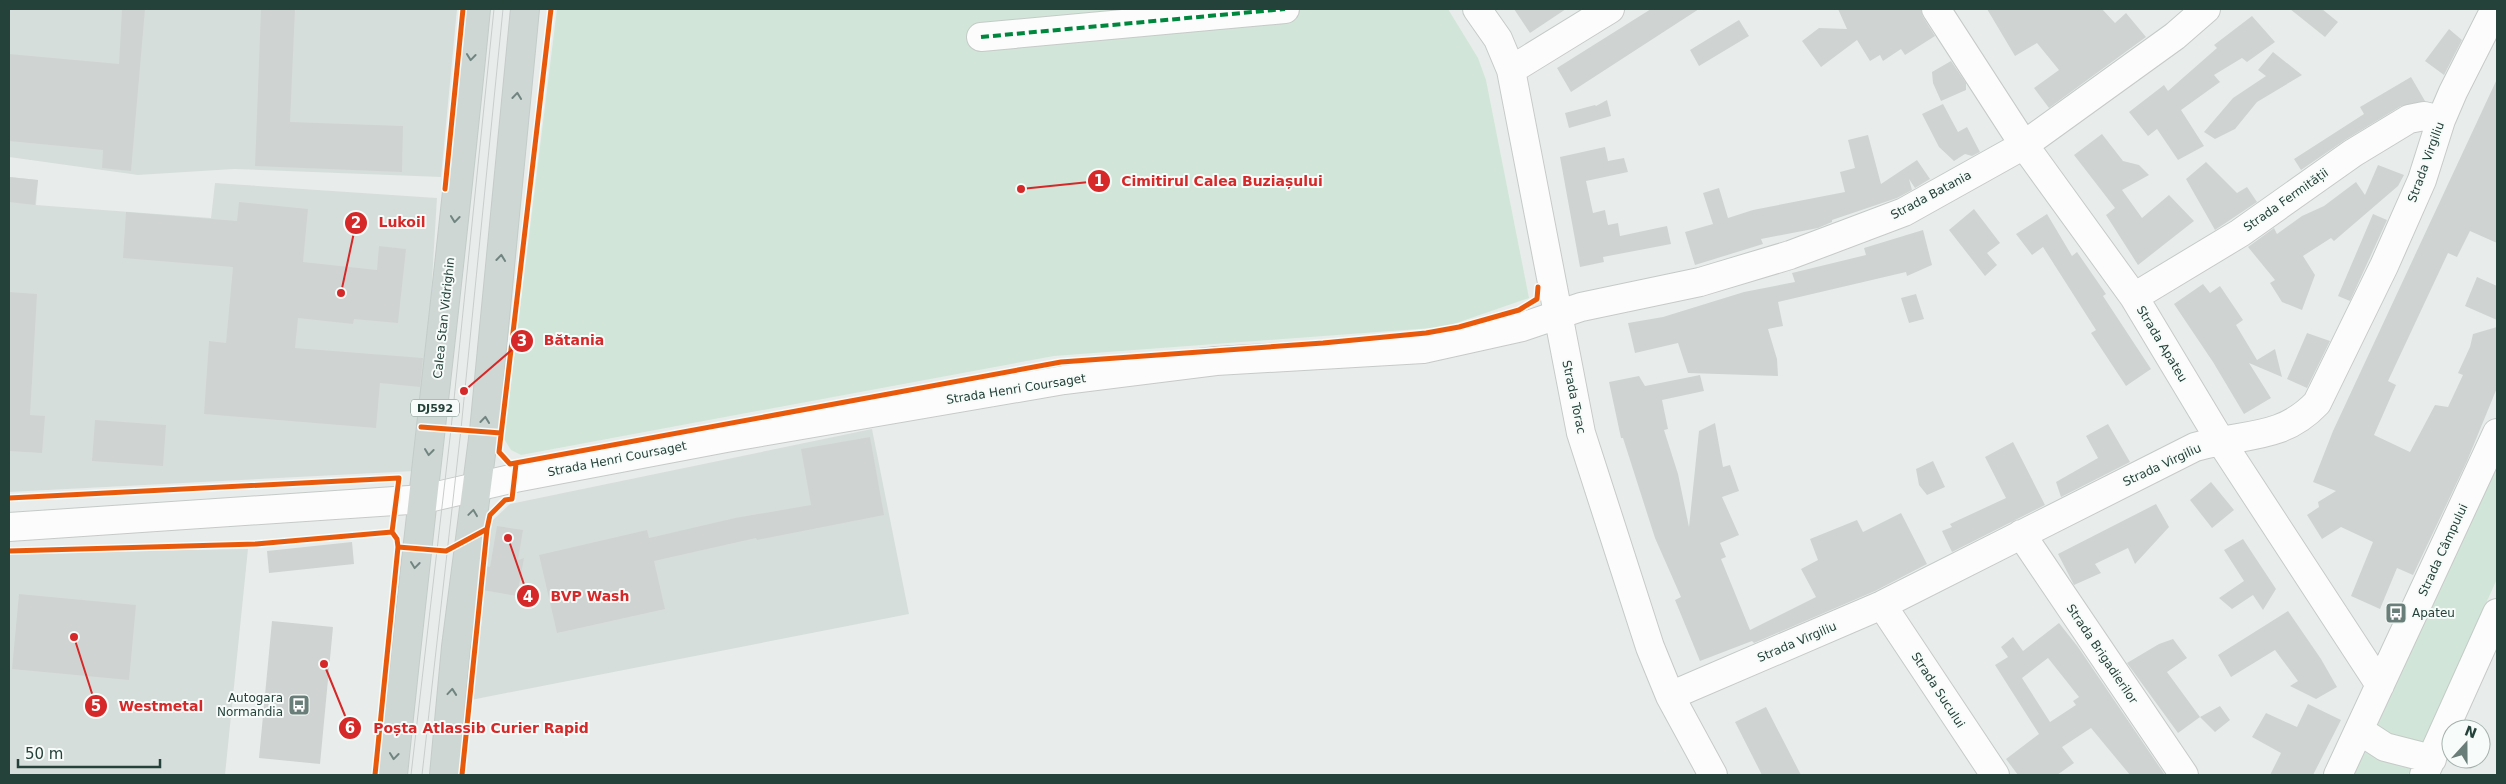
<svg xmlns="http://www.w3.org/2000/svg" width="2506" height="784" font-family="'DejaVu Sans',sans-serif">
  <rect width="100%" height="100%" fill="#e8edeb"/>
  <path fill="#d6dedb" d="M9,9H457L441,177L234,169L138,175L9,157Z
    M9,177L38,180L36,205L211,218L215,183L437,198L428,347L415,471L9,492Z
    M872,429L909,614L466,701L492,521L510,504Z
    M248,549L225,775H9V553Z"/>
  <path fill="#d1e6d8" d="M557,9H1448L1478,58L1486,80L1529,298L1445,327L1054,356L521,455L511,450L504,439Z
    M2497,467V579L2408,775H2352Z"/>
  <path fill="#cfd4d2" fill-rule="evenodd" d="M122,9H145L131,171L102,168L103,150L9,141V54L119,64Z
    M261,9H295L290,122L403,126L402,172L255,166Z
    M1514,9H1566L1530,33Z
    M1651,9H1699L1571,92L1557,68Z
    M1838,9H1921L1923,17L1935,36L1905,55L1901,49L1883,61L1880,55L1870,61L1857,40L1821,67L1802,41L1819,28L1847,29Z
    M1987,9H2102L2115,23L2126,13L2146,37L2049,108L2034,88L2059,70L2037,43L2015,56Z
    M2290,9H2322L2338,22L2325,37Z
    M2252,16L2275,42L2247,62L2242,58L2214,75L2220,82L2181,110L2204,146L2178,160L2157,129L2148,136L2129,112L2164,85L2168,91L2217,48L2214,45Z
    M1739,20L1749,36L1699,66L1690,50Z
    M2449,29L2462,40L2444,75L2425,61Z
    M2273,52L2302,75L2257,102L2235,129L2215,139L2204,132L2233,98L2266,76L2258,70Z
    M1951,61L1966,83V90L1941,101L1933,83L1932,72Z
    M2411,77L2425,101L2401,106L2345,140L2301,170L2294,159L2364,114L2360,107Z
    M2497,79V243L2470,231L2457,257L2448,253L2388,381L2396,385L2374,435L2410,452L2435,405L2448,407L2463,375L2458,373L2470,347L2473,334L2497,327V388L2467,461L2413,575L2397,568L2380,609L2351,596L2373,542L2341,527L2322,539L2307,515L2319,507L2318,502L2336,491L2313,482L2333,431Z
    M1607,100L1611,116L1569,128L1565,113L1595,105L1596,106Z
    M1943,104L1958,132L1967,127L1980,152L1972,156L1965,154L1954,161L1939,147L1922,114Z
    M2102,134L2123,161L2139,165L2149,175L2122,190L2142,218L2169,195L2194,221L2138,265L2106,215L2115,208L2074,155Z
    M1868,135L1881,184L1917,160L1930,179L1915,188L1909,179L1912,190L1897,198L1832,220V222L1818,228L1761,239L1763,244L1695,265L1685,232L1713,224L1703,193L1719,188L1728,218L1753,210L1845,192L1840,172L1855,168L1848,140Z
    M1605,147L1608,161L1624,158L1628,172L1586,181L1593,213L1605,210L1608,225L1618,223L1620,236L1667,226L1671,244L1603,257L1604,262L1580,267L1560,157Z
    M2206,162L2237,193L2247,187L2257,202L2215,230L2186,179Z
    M2378,165L2404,175L2398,186L2334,241L2331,238L2303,256L2315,275L2302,310L2282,302L2270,283L2275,280L2248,247L2274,228L2277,234L2302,216L2324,206L2356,182L2365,195Z
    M9,177L38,180L35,205L9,202Z
    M239,202L308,209L303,262L377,270L379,246L406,249L398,323L354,319L353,324L298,318L295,348L423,358L420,387L380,383L376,428L204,414L209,341L226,343L233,267L123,258L126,212L237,221Z
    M1974,209L2000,243L1987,253L1997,265L1985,276L1949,230Z
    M2047,214L2072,256L2077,252L2106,294L2103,296L2151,369L2126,386L2091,333L2096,330L2043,247L2032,255L2016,234Z
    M2373,214L2387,220L2350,301L2338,296Z
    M1923,230L1932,265L1907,276L1906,272L1778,302L1783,326L1768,329L1777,359L1778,376L1688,373L1678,343L1635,353L1628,323L1663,317L1744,292L1795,282L1792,273L1866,255L1864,248Z
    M2477,277L2497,286V320L2465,306Z
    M2203,284L2210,293L2220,286L2243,320L2236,325L2257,360L2275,349L2282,377L2249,363L2271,398L2244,414L2213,362L2174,304Z
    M9,292L37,294L30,415L45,416L42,453L9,451Z
    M1916,294L1924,319L1909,323L1901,298Z
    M2307,333L2330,341L2307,388L2287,379Z
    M1700,375L1704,391L1662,400L1668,429L1664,430L1678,474L1689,527L1699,431L1715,423L1723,467L1730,465L1739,491L1722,497L1739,535L1720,543L1726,557L1721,559L1750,630L1816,597L1801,569L1818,560L1810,539L1857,520L1863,532L1901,513L1927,564L1875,591L1754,643L1752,641L1700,661L1675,600L1681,597L1655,538L1623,438H1621L1609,382L1639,376L1645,386Z
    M95,420L166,425L163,466L92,461Z
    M2108,424L2130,462L2061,497L2056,482L2098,458L2086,436Z
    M870,437L884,515L757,540L756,538L654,561L665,609L557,633L539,555L647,530L649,538L735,518L811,505L801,449Z
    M2013,442L2045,505L1952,552L1942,531L1952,527L1950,524L2006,498L1985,457Z
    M1933,461L1945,487L1927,495L1919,485L1916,469Z
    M2211,482L2234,510L2212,528L2190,500Z
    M2156,504L2169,527L2135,564L2128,548L2095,564L2101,573L2074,585L2058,554Z
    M497,526L523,530L518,560L524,558L517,596L482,590L486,566L490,567Z
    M2243,539L2276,589L2263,610L2253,595L2232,609L2219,598L2244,581L2224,550Z
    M352,542L354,564L269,573L267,551Z
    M19,594L136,605L129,680L12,669Z
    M2288,611L2321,659L2337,687L2316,699L2290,686L2298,681L2275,650L2231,677L2218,655Z
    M272,621L333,627L320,764L259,758Z
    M2059,623L2078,647L2165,775H2130L2091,728L2062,747L2074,763L2057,775H2018L2006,759L2039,734L1995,665L2008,657L2001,647L2013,637L2023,651ZM2048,658L2079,697L2073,701L2076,705L2050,722L2022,678Z
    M2173,639L2187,658L2167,672L2200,717L2178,733L2127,663L2159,644Z
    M2308,704L2341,720L2313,775H2270L2281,753L2252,737L2266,713L2297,727Z
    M2220,706L2230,720L2215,732L2200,717Z
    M1766,707L1801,775H1762L1735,722Z"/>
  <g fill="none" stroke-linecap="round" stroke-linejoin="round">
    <g stroke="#c5cac8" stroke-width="30">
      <path id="minor" d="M1477,9L1498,39L1511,70L1581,433L1650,647L1670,696L1713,775
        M1936,9L2024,145L2134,297L2220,440L2380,685
        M981,37L1285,9
        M1511,70L1610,9
        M2134,297L2240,233L2353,153L2409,119L2424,116L2441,120
        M9,527L424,499L515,478L726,438L1064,380L1216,361L1423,349L1522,327L1581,307L1700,282L1790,255L1904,212L2024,145L2175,36L2206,9
        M2021,534L2184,775
        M1882,605L1995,775
        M1670,696L1882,605L2195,447C2242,433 2281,441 2317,403L2384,266L2422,180L2441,120L2453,92L2495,9
        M2359,730L2385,747L2432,759
        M2338,775L2497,433
        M2424,775L2497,613"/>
    </g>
    <g stroke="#c3ccc9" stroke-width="30">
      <path id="major" d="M393,775C419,520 451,265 476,9
        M444,775L456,647L484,431L525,9"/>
    </g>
    <use href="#minor" stroke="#fcfcfc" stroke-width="28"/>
    <use href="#major" stroke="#cfd7d5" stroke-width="28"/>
    <path stroke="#c9cdcc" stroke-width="1" d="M411,775L451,429L494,9
      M422,775L461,429L503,9"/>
    <path stroke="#00873e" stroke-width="4" stroke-dasharray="8 4" stroke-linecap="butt" d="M981,37L1285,9"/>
    <g stroke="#f7fbf9" stroke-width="8">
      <path id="cycleway" d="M551,9L499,452L510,464L1061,362L1323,343L1426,333L1459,327L1519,310L1537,299L1538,287
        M445,189L463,9
        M421,427L501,433
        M9,498L399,478L392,532L397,539L398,547L375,775
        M398,547L446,551L487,529
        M9,551L256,544L392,532
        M462,775L487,529L490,515L505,500L512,499L516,464"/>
    </g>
    <use href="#cycleway" stroke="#e8590c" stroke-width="5"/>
  </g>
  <defs><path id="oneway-chevron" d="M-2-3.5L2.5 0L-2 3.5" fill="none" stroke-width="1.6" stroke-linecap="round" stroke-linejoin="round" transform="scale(1.25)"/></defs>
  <g stroke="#718580">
    <use href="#oneway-chevron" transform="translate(471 57) rotate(96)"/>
    <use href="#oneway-chevron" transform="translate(517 96) rotate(-84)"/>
    <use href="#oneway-chevron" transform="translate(455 219) rotate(96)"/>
    <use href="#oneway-chevron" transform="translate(501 258) rotate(-84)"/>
    <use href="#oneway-chevron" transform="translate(485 420) rotate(-84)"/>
    <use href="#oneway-chevron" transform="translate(429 452) rotate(97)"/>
    <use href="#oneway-chevron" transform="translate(473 513) rotate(-82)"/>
    <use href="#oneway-chevron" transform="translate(415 565) rotate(97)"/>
    <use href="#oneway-chevron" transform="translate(452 692) rotate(-85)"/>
    <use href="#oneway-chevron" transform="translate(394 756) rotate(96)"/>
  </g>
  <defs>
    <g id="bus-square" transform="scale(1.125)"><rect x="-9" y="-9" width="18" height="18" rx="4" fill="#697e78" stroke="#f7fbf9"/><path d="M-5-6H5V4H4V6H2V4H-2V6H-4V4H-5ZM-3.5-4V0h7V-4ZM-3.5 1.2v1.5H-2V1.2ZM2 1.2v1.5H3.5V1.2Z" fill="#fff"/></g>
  </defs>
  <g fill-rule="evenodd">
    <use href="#bus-square" x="2396" y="613"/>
    <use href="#bus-square" x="299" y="705"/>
  </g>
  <g text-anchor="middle" stroke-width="4" stroke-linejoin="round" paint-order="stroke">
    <rect fill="#f7fbf9" stroke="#637a73" stroke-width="1" x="411" y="399.5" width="48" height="17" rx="4"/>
    <g font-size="11" font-weight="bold" fill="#24423a">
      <text x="435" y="412">DJ592</text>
    </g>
    <g font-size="12" fill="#24423a" stroke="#f7fbf9">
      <text transform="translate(2426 162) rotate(-70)" y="4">Strada Virgiliu</text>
      <text transform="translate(1931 195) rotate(-28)" y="4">Strada Batania</text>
      <text transform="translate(2286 200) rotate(-35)" y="4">Strada Fermității</text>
      <text transform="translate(444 318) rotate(-84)" y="4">Calea Stan Vidrighin</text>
      <text transform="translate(2162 344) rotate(59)" y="4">Strada Apateu</text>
      <text transform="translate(1016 389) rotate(-9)" y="4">Strada Henri Coursaget</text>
      <text transform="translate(1574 397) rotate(78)" y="4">Strada Torac</text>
      <text transform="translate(617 459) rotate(-11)" y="4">Strada Henri Coursaget</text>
      <text transform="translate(2162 465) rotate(-25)" y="4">Strada Virgiliu</text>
      <text transform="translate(2443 550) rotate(-65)" y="4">Strada Câmpului</text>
      <text transform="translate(1797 642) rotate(-23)" y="4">Strada Virgiliu</text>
      <text transform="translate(2102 654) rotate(56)" y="4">Strada Brigadierilor</text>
      <text transform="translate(1938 690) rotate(57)" y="4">Strada Sucului</text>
    </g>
    <g font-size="12" fill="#24423a" stroke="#f7fbf9" text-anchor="start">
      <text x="2412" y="617">Apateu</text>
      <text x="283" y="702" text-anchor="end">Autogara<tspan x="283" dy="14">Normandia</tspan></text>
    </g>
  </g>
  <path fill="none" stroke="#d62828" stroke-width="2" d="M1021 189L1099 181M341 293L356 223M464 391L522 341M508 538L528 596M74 637L96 706M324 664L350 728"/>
  <g fill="#d62828" stroke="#f7fbf9" stroke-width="2">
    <circle cx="1021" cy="189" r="5"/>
    <circle cx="341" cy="293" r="5"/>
    <circle cx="464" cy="391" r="5"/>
    <circle cx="508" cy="538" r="5"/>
    <circle cx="74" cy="637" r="5"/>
    <circle cx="324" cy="664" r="5"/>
    <circle cx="1099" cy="181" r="12"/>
    <circle cx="356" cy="223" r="12"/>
    <circle cx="522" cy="341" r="12"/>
    <circle cx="528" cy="596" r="12"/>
    <circle cx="96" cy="706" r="12"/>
    <circle cx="350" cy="728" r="12"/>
  </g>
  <g font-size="15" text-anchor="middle" font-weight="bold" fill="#fff">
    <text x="1099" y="186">1</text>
    <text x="356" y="228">2</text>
    <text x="522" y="346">3</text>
    <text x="528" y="602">4</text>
    <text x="96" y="711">5</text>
    <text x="350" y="733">6</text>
  </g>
  <g font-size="14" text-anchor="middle" font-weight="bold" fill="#d62828" stroke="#f7fbf9" stroke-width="4" stroke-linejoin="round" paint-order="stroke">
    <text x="1222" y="186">Cimitirul Calea Buziașului</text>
    <text x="402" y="227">Lukoil</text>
    <text x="574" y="345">Bătania</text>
    <text x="590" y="601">BVP Wash</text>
    <text x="161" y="711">Westmetal</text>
    <text x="481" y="733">Poșta Atlassib Curier Rapid</text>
  </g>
  <rect width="2506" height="784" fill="none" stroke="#24423a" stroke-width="20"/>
  <g transform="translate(2466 744) rotate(21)"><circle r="24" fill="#f7fbf9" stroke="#a3b1ad"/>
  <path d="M0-4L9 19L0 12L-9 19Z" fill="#697e78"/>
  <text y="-8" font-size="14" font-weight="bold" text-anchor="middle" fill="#24423a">N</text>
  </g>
  <path d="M18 759v8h142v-8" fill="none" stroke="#24423a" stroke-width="2.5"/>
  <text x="25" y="759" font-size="15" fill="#24423a" stroke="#f7fbf9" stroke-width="4" paint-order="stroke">50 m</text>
</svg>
